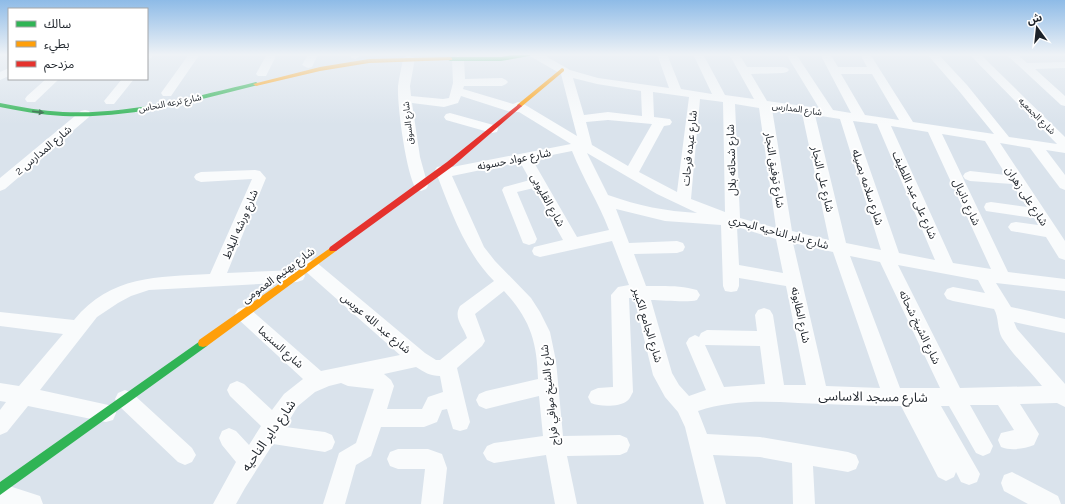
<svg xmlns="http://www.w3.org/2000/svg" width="1065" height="504" font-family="Raleway,'Noto Sans Arabic',sans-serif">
  <rect width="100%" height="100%" fill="#dae3ec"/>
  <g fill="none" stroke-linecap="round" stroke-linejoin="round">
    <path fill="#f9fbfc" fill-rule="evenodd" d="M147,54H154L151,58L147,59Z
      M189,54H200L171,96H163L161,93Z
      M267,54H277L266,76H258L256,74Z
      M308,54H318L312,67L308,68L302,65Z
      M350,54H360L361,56L355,59L351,58Z
      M529,54H542L570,70L598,78L669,88L657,54H667L681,89L712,94L693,54H703L725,95L754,99L729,54H739L747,67H783L787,68L789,70L787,72L783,73L751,74L767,101L819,108L786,54H796L833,110L851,113L820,54H830L838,67H867L860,54H870L913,122L994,134L959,91L927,54H938L967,85L1009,137L1057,144L969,54H980L1065,137V153L1046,150L1065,175V190L1060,188L1030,148L1000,143L1065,241V260L1059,258L1046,237L1011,231L1008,227L1011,223L1016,222L1038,225L1034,218L986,211L984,207L986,203L991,202L1027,207L1012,184L970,181L965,179L963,176L965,173L970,171L1006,175L985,141L942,134L1008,272L1065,279V291L996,283L1011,307L1065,319V333L1014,322L1017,329L1065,384V407L1057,403L1020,404L1039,434L1034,445C1024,449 1011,451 1001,447L998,440L1001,433L1014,430L998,405H970L993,446L990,453L983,456L976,453L949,406H941L980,474L977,482L969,485L961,482L956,472L954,477L946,481L938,477L901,406C867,406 832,404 798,403C764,401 730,400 698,411L707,434L760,437L848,452L856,455L859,462L856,469L848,472L813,466L815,504H793L792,463L760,457L713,455L726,504H704L685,427L678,412L665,397L653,375L634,298H629L633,392C631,395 630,399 627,401C619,407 600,407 591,403L588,397L591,391L598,388L613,387L611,295L618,287L629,285L612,241L540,257L534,255L532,251L534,247L563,240L534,188L517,192L537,239L535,243L529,245L523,243L502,190L504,187L530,180L520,162L452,176L484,247L495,261L531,298L540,312L550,332L556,361L563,436L620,435L627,438L630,445L627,452L620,455L567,456L577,504H555L546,455L494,463L487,460L483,453L487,446L494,443L543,436L539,396L486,409L479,406L476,400L479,394L486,391L538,379C537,341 530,319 504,291L475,314L485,341L482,346L457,368L470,422L467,429L460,431L453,429L447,409L442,410L437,422L424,427H381L371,456L356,465L345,504H323L339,453L356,443L374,389L348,386L341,383L329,386L315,392L298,406L285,427L325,432L332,435L335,442L332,449L325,452L273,444L245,488L236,504H213L236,462L222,445L219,438L222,431L229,428L236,431L249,445L261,426L230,396L227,390L230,384L237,381L244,384L272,410L284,394L303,379L238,319L235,314L238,309L244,307L250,309L321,371L400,355L304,270L302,266L304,262L310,260L316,262L425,353L436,360H440L467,338C463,326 453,318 460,306L494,281C464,251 450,208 435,170L437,167L442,166L447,168L571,144L519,112H511L461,96L458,103L444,107L412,103L420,157L428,186L426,189L421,191L416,189C406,173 397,105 398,86C399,76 402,67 403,58L409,55L415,58L410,86L411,96L443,99L449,98L453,83L452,59L458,56L464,59L465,79L502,78L506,80L508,82L506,84L502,86H464L463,89L513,104L518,102L522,103L577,136L561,74L530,56ZM841,74H872L899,120L865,115ZM573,78L597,84L641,91L642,116L608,112L584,115ZM653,92L689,97L677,192L639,172L664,126L670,125L672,122L670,119L654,117ZM700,99L723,102L725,212L691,199ZM735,104L759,108L776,228L740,218ZM772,109L802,113L829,240L792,231ZM815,115L840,119L881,250L846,243ZM608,120L652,124L628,166L592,145L586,122ZM853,121L877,124L935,260L899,253ZM891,126L928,132L991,269L953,263ZM572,151C583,179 599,203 609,230L577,237L532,159ZM587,153L657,194L697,213C665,211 639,206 608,195ZM616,209L665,221L721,225L723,286L725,291L731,292L737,291L739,286V278L786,286L806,385H784L773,315L770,310L764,308L758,310L755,315L757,331L707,330L701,333L699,337L695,335L689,338L686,343L706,390L689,396L679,385L672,373L651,300C663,300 688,303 697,300L700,295L697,290C681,285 663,286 646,286L634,254L677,253L683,251L685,247L683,243L677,241L629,243ZM737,227L776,239L783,273L739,265ZM793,243L833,252L880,388L826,386ZM850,256L880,262L940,388H900ZM898,265L978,280L985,293L953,287L947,289L944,294L947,299L953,301L994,309C999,317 997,329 1002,338C1013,355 1029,370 1042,386L960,388ZM705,345L760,346L765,384L724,387ZM416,367C424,372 430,376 440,376L443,392L428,397L422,409H387L394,386L391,380L384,374Z
      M1006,54H1017L1027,63L1065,62V68L1035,69L1065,96V106L1061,105Z
      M9,68V76L0,80V72Z
      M46,79H59L35,102H27L25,99L27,96Z
      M122,79H134L114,104H106L104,101Z
      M85,110L89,111L91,114L89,117L5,189L0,191V178L81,111Z
      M450,113L497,126L498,129L497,132L492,133L446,120L444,117L446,114Z
      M255,170L260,171L266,178L227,273L297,270L303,272L305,276L303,280L297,282L149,290L131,296L118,303L97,317L40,390L113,406L116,413L113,420L106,422L28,406L7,432L0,435V410L6,402L0,401V383L19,386L63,334L0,326V312L74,320C111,275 157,277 210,274L252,179L201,182L196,180L194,177L196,174L201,172Z
      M125,390L132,393L192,448L196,455L192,462L185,465L178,462L118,405L115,399L118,393Z
      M398,449H428L442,454L447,468L443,504H421L425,469H398L390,466L387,459L390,452Z
      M1012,472L1058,496L1061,504H1028L1004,491L1001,483L1004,475Z
      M0,483L40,496L43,504H0Z"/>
    <path fill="#30b455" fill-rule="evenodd" d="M519,54H532L529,56L501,61H450L447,59L450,57H501Z
      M256,82L259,84L258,85C195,101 129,119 63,116C42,115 21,111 0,107V103C21,107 42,111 63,112C128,115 194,97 256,82Z
      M203,339L207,340L208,343L207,346L0,495V482Z"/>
    <path fill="#ff9f0a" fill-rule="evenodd" d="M450,57L452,58V60L369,63L320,71L256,86L253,84L320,67L369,59Z
      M562,68L564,69V71L521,107H517V105Z
      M333,246L337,249L336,251L207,346L203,347L199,346L198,343L199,340Z"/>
    <path fill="#e5322d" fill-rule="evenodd" d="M519,104L522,106L521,107L453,166L336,251H330L329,249L330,247L447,162Z"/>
  </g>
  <defs><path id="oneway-solid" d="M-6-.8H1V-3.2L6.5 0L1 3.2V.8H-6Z"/></defs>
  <use fill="#26643d" href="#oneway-solid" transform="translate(38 112) rotate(7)"/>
  <linearGradient id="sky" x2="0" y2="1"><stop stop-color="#8ebbe7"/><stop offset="0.44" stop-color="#eef2f6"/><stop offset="1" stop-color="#eef2f6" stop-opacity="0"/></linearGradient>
  <rect width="1065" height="124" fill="url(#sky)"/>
  <g text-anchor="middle" stroke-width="4" stroke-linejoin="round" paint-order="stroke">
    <g font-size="9" fill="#1d232a" stroke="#fff">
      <text transform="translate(170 103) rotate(-11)" y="3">شارع ترعه النحاس</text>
      <text transform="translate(797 109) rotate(8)" y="3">شارع المدارس</text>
      <text transform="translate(1037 116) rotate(45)" y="3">شارع الجمعيه</text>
      <text transform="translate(408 123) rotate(-96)" y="3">شارع السوق</text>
    </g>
    <g font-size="11" fill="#1d232a" stroke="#fff">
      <text transform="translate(689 148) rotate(-84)" y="4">شارع عبده فرحات</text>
      <text transform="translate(43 150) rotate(-40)" y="4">شارع المدارس 2</text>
      <text transform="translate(514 159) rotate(-11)" y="4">شارع عواد حسونه</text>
      <text transform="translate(731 160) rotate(-92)" y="4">شارع شحاته بلال</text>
      <text transform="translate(775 170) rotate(81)" y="4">شارع توفيق النجار</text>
      <text transform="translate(823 179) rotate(77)" y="4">شارع على النجار</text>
      <text transform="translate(868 187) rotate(72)" y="4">شارع سلامه بصيله</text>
      <text transform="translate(915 195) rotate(66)" y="4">شارع على عبد اللطيف</text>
      <text transform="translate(1027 196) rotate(57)" y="4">شارع على زهران</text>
      <text transform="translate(548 200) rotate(61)" y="4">شارع القليوبى</text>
      <text transform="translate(967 202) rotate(65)" y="4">شارع دانيال</text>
      <text transform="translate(240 224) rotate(-67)" y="4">شارع ورشه البلاط</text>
      <text transform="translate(779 232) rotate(15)" y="4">شارع داير الناحيه البحري</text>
      <text transform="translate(278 275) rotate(-36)" y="4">شارع بهتيم العمومى</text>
      <text transform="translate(801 315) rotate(78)" y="4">شارع الطابونه</text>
      <text transform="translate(376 323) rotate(40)" y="4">شارع عبد الله عويس</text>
      <text transform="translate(648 325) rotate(73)" y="4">شارع الجامع الكبير</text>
      <text transform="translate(920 327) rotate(64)" y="4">شارع الشيخ شحاته</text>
      <text transform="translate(281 347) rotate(42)" y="4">شارع السنيما</text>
      <text transform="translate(549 395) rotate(-96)" y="4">شارع الشيخ موافي فراج</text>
    </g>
    <g font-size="13" fill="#1d232a" stroke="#fff">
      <text transform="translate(873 396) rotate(1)" y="5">شارع مسجد الاساسى</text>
      <text transform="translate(268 435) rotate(-55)" y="5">شارع داير الناحيه</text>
    </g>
  </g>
  <rect x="8" y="8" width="140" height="72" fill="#ffffff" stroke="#a5a7aa"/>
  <rect x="16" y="21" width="20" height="6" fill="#30b455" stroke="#a5a7aa"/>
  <text x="44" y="28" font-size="12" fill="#1d232a">سالك</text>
  <rect x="16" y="41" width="20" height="6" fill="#ff9f0a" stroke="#a5a7aa"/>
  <text x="44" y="48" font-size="12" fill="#1d232a">بطيء</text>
  <rect x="16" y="61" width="20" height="6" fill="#e5322d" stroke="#a5a7aa"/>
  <text x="44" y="68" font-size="12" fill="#1d232a">مزدحم</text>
  <g transform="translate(1037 28) rotate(345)" stroke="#ffffff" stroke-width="3" paint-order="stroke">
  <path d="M0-3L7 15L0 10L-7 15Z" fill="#1d232a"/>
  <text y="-6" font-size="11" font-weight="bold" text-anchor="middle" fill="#1d232a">ش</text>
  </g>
</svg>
